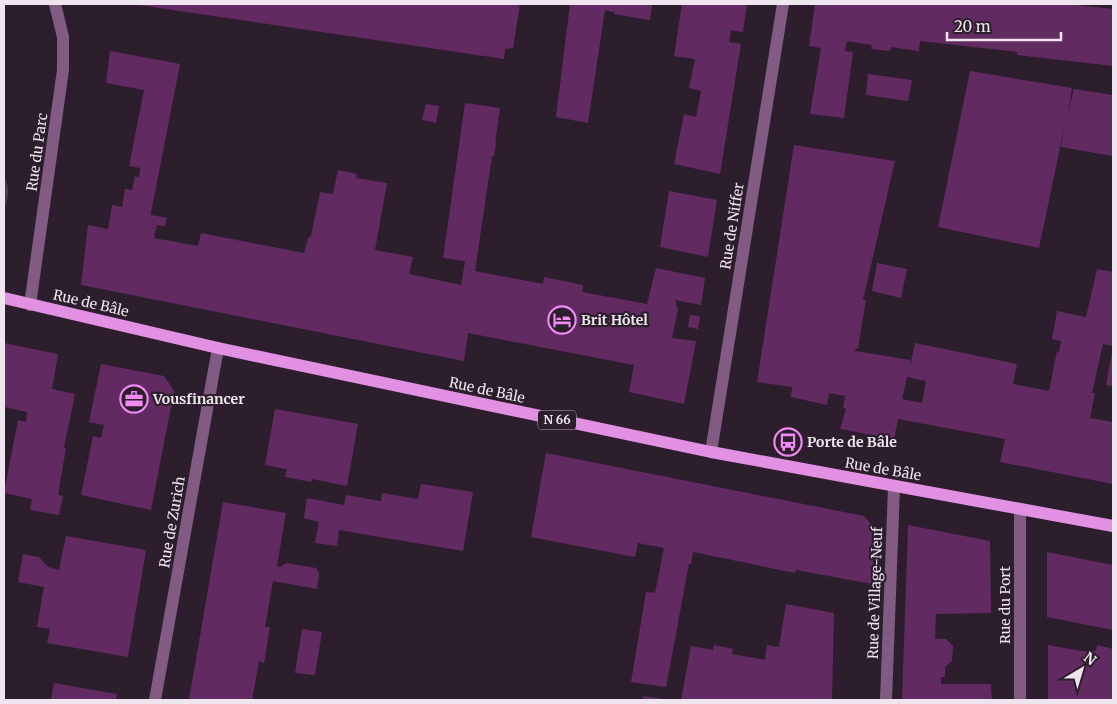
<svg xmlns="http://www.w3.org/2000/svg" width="1117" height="704" font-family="Merriweather,serif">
  <rect width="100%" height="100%" fill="#2d1e2d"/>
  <path fill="#533353" d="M4,176C9,186 10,197 4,207Z"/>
  <path fill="#612b62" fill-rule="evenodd" d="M132,4H520L513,48L505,49L504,59Z
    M570,4H652L650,20L614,14V12L605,10L588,123L556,117Z
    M682,4H747L743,32L731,30L729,42L741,44L720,174L674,164L684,114L696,117L701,91L689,88L695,59L674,56Z
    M815,4H1067L1113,9V66L1017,55L1018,52L920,41L919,51L891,47L890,51L871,49L872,45L847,41L845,51L853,52L844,118L810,114L821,48L809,46Z
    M110,51L180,64L151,213V215L167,218L165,226L157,225L154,238L198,246L201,233L304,253L308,238L311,236L320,192L333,194L338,170L357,174L356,178L387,183L375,250L413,257L409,274L461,285L465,261L443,258L465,103L500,108L495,143H496L494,156H492L475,271L543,284L544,277L583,285L582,292L647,304L656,268L705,278L701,305L675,300L678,309L672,338L696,341L684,404L629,392L634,365L468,333L464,361L81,285L88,225L108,229L112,205L122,207L125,189L132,190L135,176L139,177L140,168L129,166L144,90L106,83Z
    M970,71L1072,88L1068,113L1074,89L1113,95V156L1061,147L1065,124L1039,248L938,227Z
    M868,74L912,80L908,101L866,95Z
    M426,104L439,106L436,123L422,120Z
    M794,145L895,161L863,300H866L862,324L858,349L856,348L855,351L910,360V366L915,343L1017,364L1013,384L1049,391L1057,351L1059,352L1061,341L1052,339L1057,311L1086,317L1097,269L1113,272V346L1103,344L1092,393H1095L1090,418L1113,422V484L1000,462L1005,439L898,419L894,439L840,429L846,409L843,408L845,396L829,393L827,405L791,397L792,387L757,382ZM907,377L926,381L922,403L902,399Z
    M669,191L717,200L708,257L660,247Z
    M877,263L907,269L901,298L872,291Z
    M690,315L700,316L698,329L688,327Z
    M4,343L58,354L52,389L75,394L64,448H66L58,495L63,496L59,515L30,510L32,499L4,493L18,420L26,422L27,412L4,407Z
    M1112,352L1113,353V386L1106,385Z
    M101,364L164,376L174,391L151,510L81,495L93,436L101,438L104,425L89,422Z
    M275,409L358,424L347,486L312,479L311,482L285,477L287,469L265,465Z
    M546,453L864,516L875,529L872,584L796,570L795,573L693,552L691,564H689L666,687L631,682L646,592L655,593L664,548L638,543L635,557L531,537Z
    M421,484L473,492L463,551L339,530L337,546L315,543L319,522L304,518L307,498L344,505L346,495L381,501L382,493L418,499Z
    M223,502L286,513L277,566L280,567L286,563L316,568L319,573L317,589L273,581L265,627H270L264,663L259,661L252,700H189Z
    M908,525L990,541L991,613L936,614L935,639H946L953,646L952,661L945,667V677H941V684H991L992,700H902Z
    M66,536L146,550L128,657L47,643L50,629L37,627L44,587L18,582L23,554L39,557L48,567L59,570Z
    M1047,552L1113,565V630L1047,617Z
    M786,604L834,613L832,700H681L691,646L713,650L714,645L733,649L732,654L765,660L767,645L779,647Z
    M302,629L322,632L315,675L295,673Z
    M1048,645L1081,651H1096L1097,645L1113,649V700H1048Z
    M54,683L117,694L116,700H51Z
    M643,696L664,699V700H643Z"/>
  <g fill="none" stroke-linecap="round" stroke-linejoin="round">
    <path stroke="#825b82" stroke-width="12" d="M30,305L63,70V37L55,4
      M711,452L783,4
      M1020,509V700
      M155,700L218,348
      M886,700L894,487"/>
    <path stroke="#e290e2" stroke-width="12" d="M4,298L218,348L711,452L1113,526"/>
  </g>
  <defs>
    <g id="hotel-ring" transform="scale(1.4375)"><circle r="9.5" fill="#2d1e2d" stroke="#f28af3" stroke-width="1.5"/><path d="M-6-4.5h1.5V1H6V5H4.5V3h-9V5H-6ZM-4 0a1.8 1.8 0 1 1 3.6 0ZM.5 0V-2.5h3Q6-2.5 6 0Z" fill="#f28af3"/></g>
    <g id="office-ring" transform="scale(1.4375)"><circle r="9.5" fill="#2d1e2d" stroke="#f28af3" stroke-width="1.5"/><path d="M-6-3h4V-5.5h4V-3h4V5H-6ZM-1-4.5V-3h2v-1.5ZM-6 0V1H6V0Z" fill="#f28af3"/></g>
    <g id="bus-ring" transform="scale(1.4375)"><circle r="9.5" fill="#2d1e2d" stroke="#f28af3" stroke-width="1.5"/><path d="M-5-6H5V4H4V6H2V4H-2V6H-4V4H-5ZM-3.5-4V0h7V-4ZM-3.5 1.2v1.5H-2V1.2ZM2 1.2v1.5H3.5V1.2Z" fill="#f28af3"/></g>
  </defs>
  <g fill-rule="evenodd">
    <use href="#hotel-ring" x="562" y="320"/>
    <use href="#office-ring" x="134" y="399"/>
    <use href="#bus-ring" x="788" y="442"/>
  </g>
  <g text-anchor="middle" stroke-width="4.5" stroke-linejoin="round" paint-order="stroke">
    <rect fill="#2d1e2d" stroke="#b5a9b4" stroke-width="1" x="538" y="410.5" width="38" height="19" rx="4"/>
    <g font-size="12" font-weight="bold" fill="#efe5ee">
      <text x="557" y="424">N 66</text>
    </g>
    <g font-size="14" fill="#efe5ee" stroke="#2d1e2d">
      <text transform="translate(37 152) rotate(-82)" y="5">Rue du Parc</text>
      <text transform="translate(732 226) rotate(-81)" y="5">Rue de Niffer</text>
      <text transform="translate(91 303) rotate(13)" y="5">Rue de Bâle</text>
      <text transform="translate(487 390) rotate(12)" y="5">Rue de Bâle</text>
      <text transform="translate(883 469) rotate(10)" y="5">Rue de Bâle</text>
      <text transform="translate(172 522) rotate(-80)" y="5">Rue de Zurich</text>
      <text transform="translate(875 593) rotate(-88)" y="5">Rue de Village-Neuf</text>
      <text transform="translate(1005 605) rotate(-90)" y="5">Rue du Port</text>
    </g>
    <g font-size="14" font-weight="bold" fill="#efe5ee" stroke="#2d1e2d" text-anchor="start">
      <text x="581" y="325">Brit Hôtel</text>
      <text x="153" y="404">Vousfinancer</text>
      <text x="807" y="447">Porte de Bâle</text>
    </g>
  </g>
  <rect width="1117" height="704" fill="none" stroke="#efe5ee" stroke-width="10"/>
  <g transform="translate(1082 669) rotate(38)" stroke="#2d1e2d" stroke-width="4" paint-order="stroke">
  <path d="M0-4L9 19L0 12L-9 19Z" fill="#efe5ee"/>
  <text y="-8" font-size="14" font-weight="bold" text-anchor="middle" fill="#efe5ee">N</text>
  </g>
  <path d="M947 32v8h114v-8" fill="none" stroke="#efe5ee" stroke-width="2.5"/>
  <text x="954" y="32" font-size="15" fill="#efe5ee" stroke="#2d1e2d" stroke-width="4" paint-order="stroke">20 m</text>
</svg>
